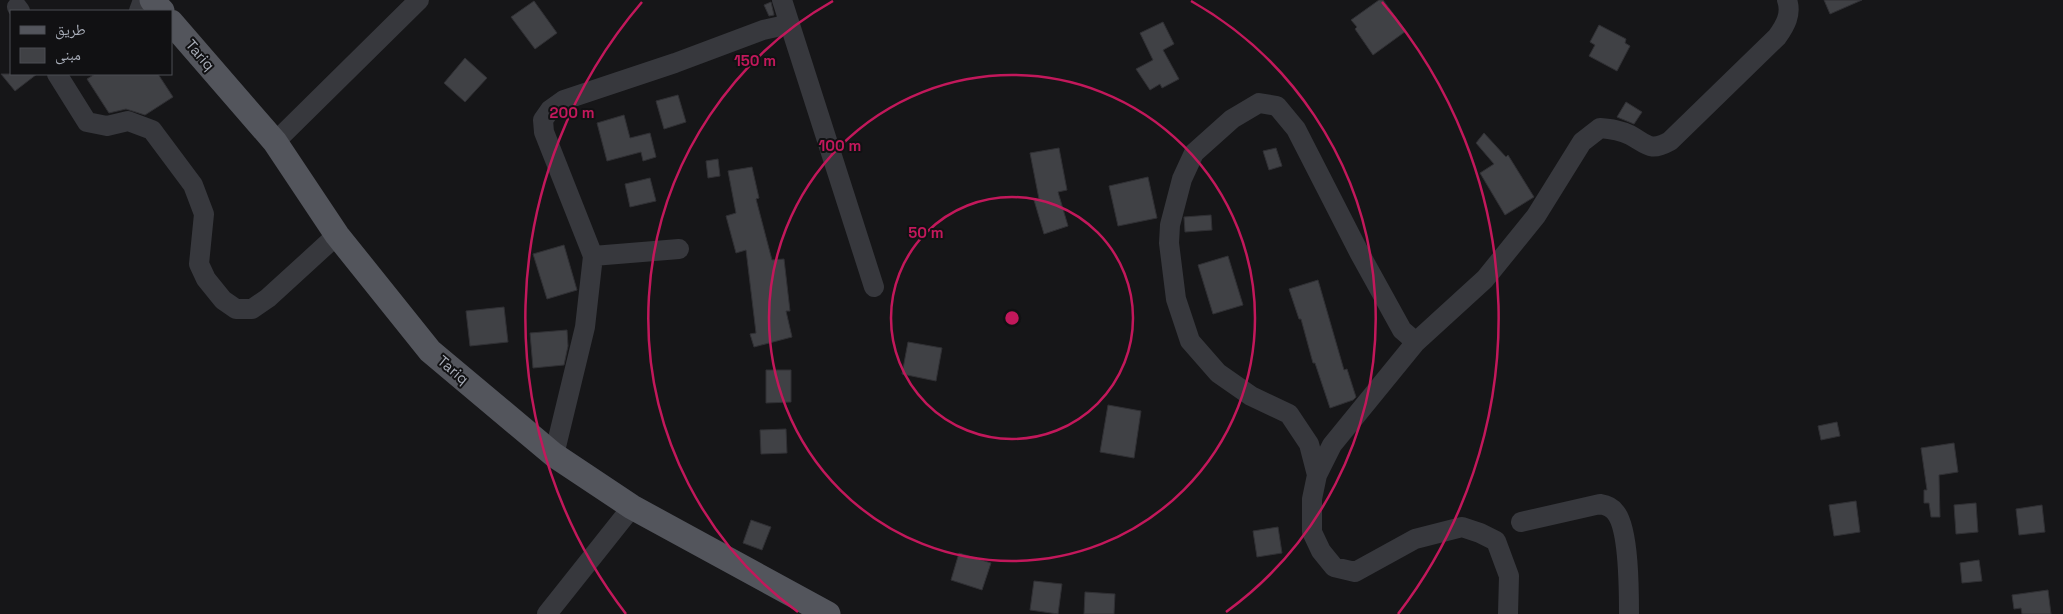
<svg xmlns="http://www.w3.org/2000/svg" width="2063" height="614" font-family="'Space Grotesk','Noto Naskh Arabic',sans-serif">
  <rect width="100%" height="100%" fill="#161618"/>
  <path fill="#404145" stroke="#303034" d="M1379,0H1383L1406,31L1373,55L1355,29L1357,27L1351,20Z
    M1824,0H1862L1830,14Z
    M534,1L557,33L535,49L511,17Z
    M771,2L774,15L769,16L764,5Z
    M1163,22L1174,44L1163,50L1179,79L1162,88L1160,84L1150,90L1136,69L1153,60L1140,33Z
    M1599,25L1626,39L1625,43L1630,46L1617,71L1589,56L1595,45L1590,42Z
    M465,58L487,78L465,102L444,83Z
    M1,74H37L15,91Z
    M95,74H158L173,97L145,115L126,109L109,113L87,79Z
    M678,95L686,122L664,129L656,101Z
    M1626,102L1642,112L1634,124L1617,117Z
    M624,115L630,138L650,133L656,157L643,161L641,152L607,161L597,123Z
    M1484,133L1506,157L1508,155L1534,197L1505,215L1480,173L1494,164L1476,143Z
    M1059,148L1067,190L1058,192L1068,226L1044,234L1034,200L1039,199L1030,153Z
    M1276,148L1282,166L1269,170L1263,151Z
    M718,159L720,176L708,178L706,161Z
    M752,167L759,198L756,199L772,260L784,259L790,311H786L792,337L754,347L750,334L756,333L746,250L736,253L726,216L736,213L728,171Z
    M1148,177L1157,218L1118,226L1109,186Z
    M650,178L656,201L630,207L625,184Z
    M1211,215L1212,230L1185,232L1184,217Z
    M564,245L577,290L547,299L533,254Z
    M1228,256L1243,305L1213,314L1198,265Z
    M1318,280L1344,370L1347,369L1356,397L1353,400L1330,408L1315,363H1313L1301,319H1299L1289,289Z
    M504,307L508,342L470,346L466,311Z
    M567,330L568,346L564,365L533,368L530,333Z
    M908,342L942,348L936,381L902,374Z
    M766,370H791V402L766,403Z
    M1108,405L1141,411L1134,458L1100,452Z
    M1837,422L1840,436L1821,440L1818,426Z
    M786,429L787,453L761,454L760,430Z
    M1954,443L1958,472L1939,475L1940,517H1931L1929,503H1924V490H1927L1921,448Z
    M1856,501L1860,532L1834,536L1829,505Z
    M1976,503L1978,532L1956,534L1954,505Z
    M2042,505L2045,532L2019,535L2016,509Z
    M751,520L771,527L762,550L743,543Z
    M1278,527L1282,553L1257,557L1253,531Z
    M959,553L991,563L982,590L951,580Z
    M1979,560L1982,581L1962,583L1960,563Z
    M1034,581L1062,584L1058,614L1030,610Z
    M2048,590L2051,614H2022L2021,608L2014,609L2012,595Z
    M1085,592L1115,594L1114,614H1084Z"/>
  <g fill="none" stroke-linecap="round" stroke-linejoin="round">
    <path stroke="#37383d" stroke-width="20" d="M782,0L874,287
      M17,7L20,11
      M139,11L143,0
      M57,74L87,122L107,126L128,121L152,130L193,185L204,214L199,264L206,279L223,300L236,309H252L268,298L337,235
      M275,142L419,0
      M593,256L544,132L543,120L550,110L564,100L675,63L763,30L790,24
      M554,455L585,327L593,256L679,249
      M1317,475L1309,444L1289,414L1251,396L1218,373L1190,341L1176,299L1169,243L1170,225L1182,179L1194,153L1232,119L1259,103L1277,106L1296,129L1360,254L1402,330L1416,342
      M1521,522L1600,504C1607,505 1612,507 1616,513C1629,530 1629,591 1629,614
      M547,614L632,507
      M1508,614L1509,576L1496,541L1480,533L1462,527L1415,539L1355,572L1334,567L1321,551L1312,532V499L1317,475L1332,445L1416,342L1485,279L1536,216L1582,142L1600,128C1611,129 1620,130 1630,135C1648,145 1650,152 1670,141L1777,37C1785,26 1792,14 1787,0"/>
    <path stroke="#53555c" stroke-width="25" d="M152,0L162,11
      M171,22L275,142L337,235L430,351L554,455L632,507L828,614"/>
  </g>
  <g fill="none" stroke="#c2185b" stroke-width="2.5">
    <circle cx="1012" cy="318" r="121"/>
    <circle cx="1012" cy="318" r="243"/>
    <path d="M798 612A364 364 0 0 1 833 1M1191 1A364 364 0 0 1 1226 612"/>
    <path d="M626 614A486 486 0 0 1 642 2M1382 2A486 486 0 0 1 1398 614"/>
  </g>
  <g text-anchor="middle" stroke-width="4" stroke-linejoin="round" paint-order="stroke">
    <g font-size="15" fill="#a8adb8" stroke="#111113">
      <text transform="translate(200 55) rotate(49)" y="5">Tariq</text>
      <text transform="translate(453 370) rotate(40)" y="5">Tariq</text>
    </g>
  </g>
  <circle cx="1012" cy="318" r="8" fill="#c2185b" stroke="#111113" stroke-width="2.5"/>
  <g font-size="15" text-anchor="middle" font-weight="bold" fill="#c2185b" stroke="#111113" stroke-width="4" stroke-linejoin="round" paint-order="stroke">
    <text x="755" y="66">150 m</text>
    <text x="572" y="118">200 m</text>
    <text x="840" y="151">100 m</text>
    <text x="926" y="238">50 m</text>
  </g>
  <rect x="10" y="10" width="162" height="65" fill="#111113" stroke="#4d4f55"/>
  <rect x="20" y="26" width="25" height="8" fill="#53555c" stroke="#4d4f55"/>
  <text x="55" y="35" font-size="15" fill="#a8adb8">طريق</text>
  <rect x="20" y="48" width="25" height="15" fill="#404145" stroke="#4d4f55"/>
  <text x="55" y="60" font-size="15" fill="#a8adb8">مبنى</text>
</svg>
